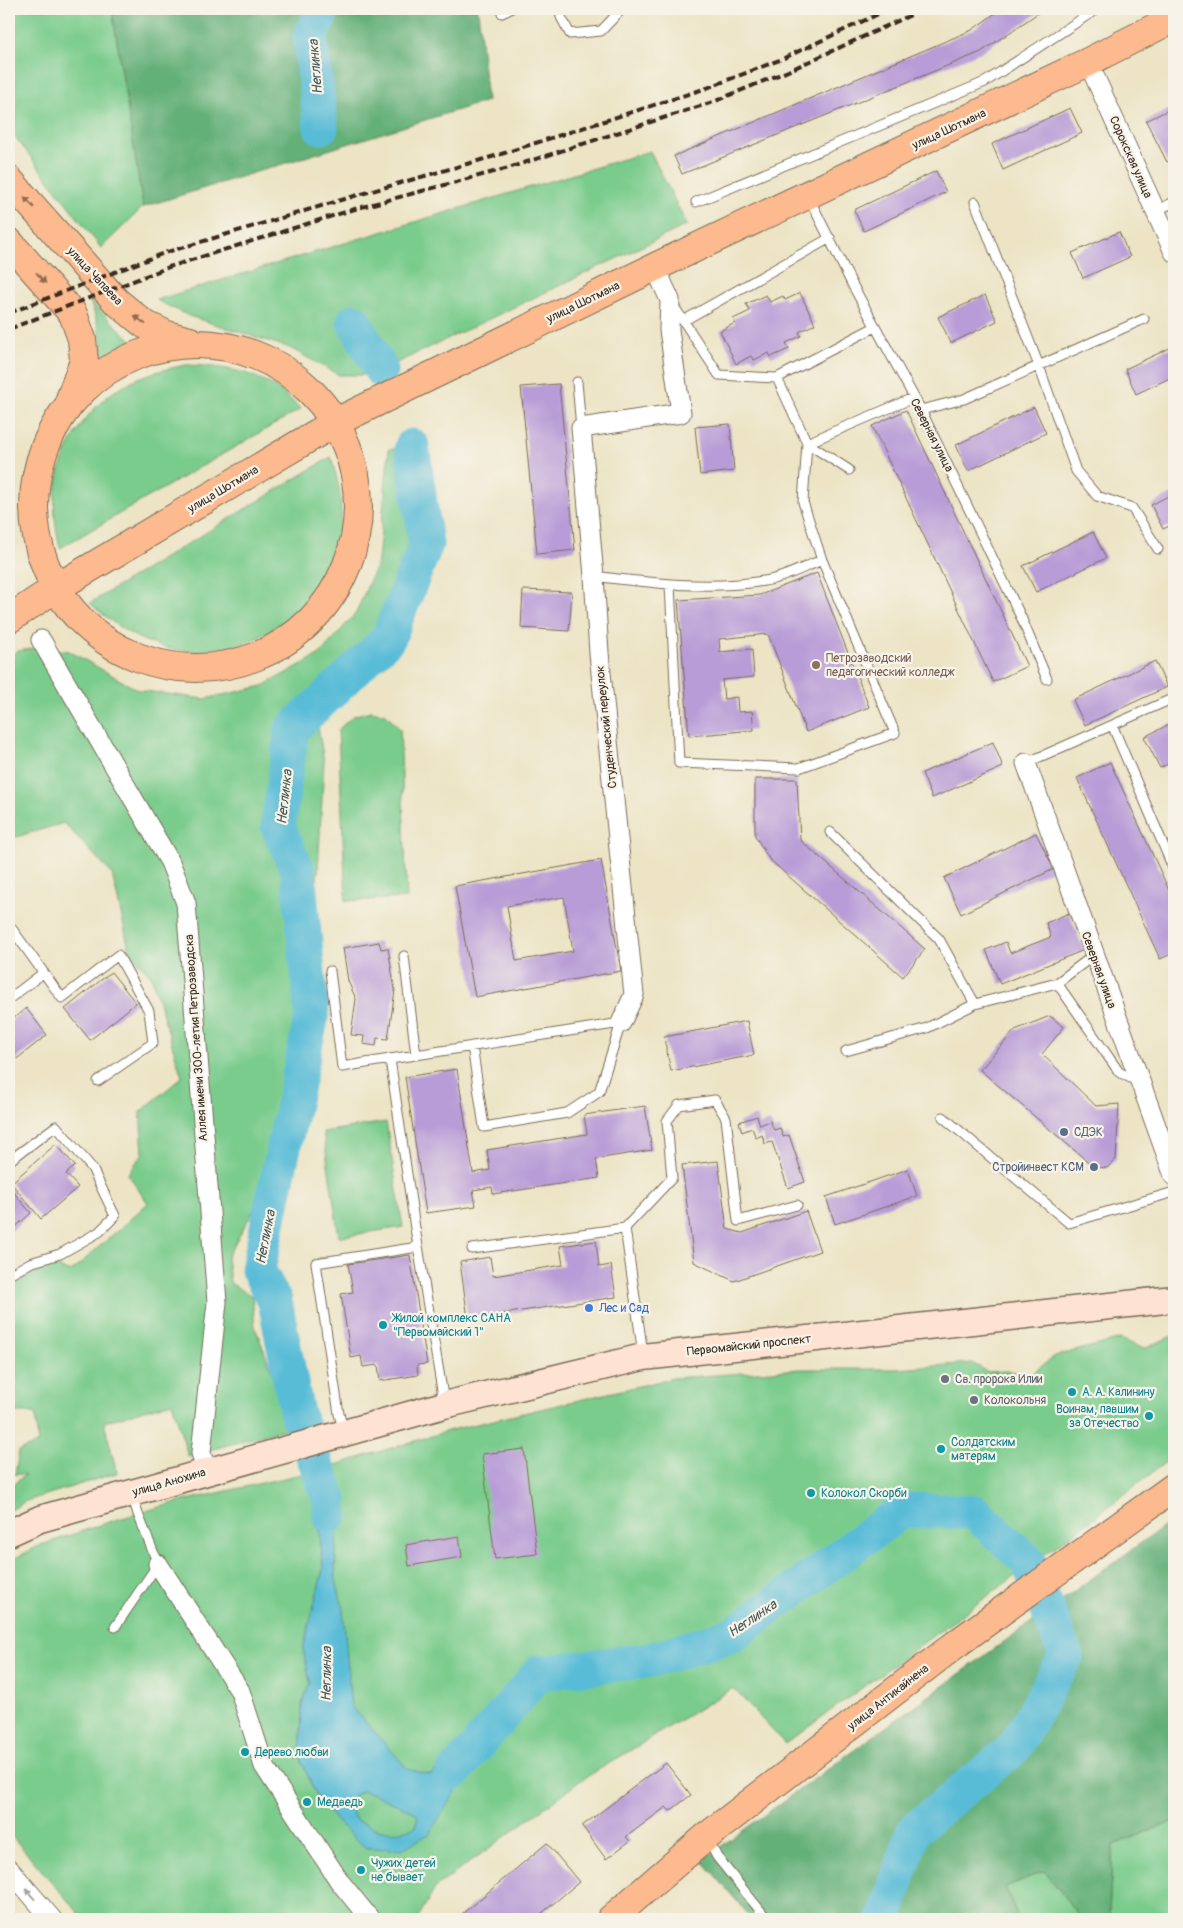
<svg xmlns="http://www.w3.org/2000/svg" width="1183" height="1928" font-family="Pangolin,sans-serif">
  <rect width="100%" height="100%" fill="#f7f3e8"/>
  <filter id="ink" filterUnits="userSpaceOnUse"><feTurbulence type="fractalNoise" baseFrequency=".02" numOctaves="2"/><feDisplacementMap in="SourceGraphic" scale="10" xChannelSelector="R" yChannelSelector="G"/><feConvolveMatrix kernelMatrix="1 2 1 2 8 2 1 2 1" color-interpolation-filters="sRGB"/></filter>
  <filter id="wash" filterUnits="userSpaceOnUse"><feTurbulence type="fractalNoise" baseFrequency=".0096" numOctaves="4" result="noise"/><feDisplacementMap in="SourceGraphic" scale="20" xChannelSelector="R" yChannelSelector="G"/><feGaussianBlur stdDeviation="1.12" result="paint"/><feColorMatrix in="noise" values="0 0 0 0 0 0 0 0 0 0 0 0 0 0 0 0 0 1.4 0 .05"/><feComposite in="paint" operator="in"/></filter>
  <g filter="url(#wash)">
    <rect width="100%" height="100%" fill="#ece4c5"/>
    <path fill="#7acc8d" stroke="#5a7b56" d="M9,9H112L143,207L101,248L9,129Z
      M650,151L687,225L371,375H339L290,348L189,316L156,300Z
      M90,301L131,340L143,347L129,349L103,365C103,342 98,323 90,301Z
      M186,365C219,366 249,370 277,388C286,394 293,402 301,409L60,548C58,538 56,528 55,518C50,466 81,407 128,383C147,373 166,369 186,365Z
      M389,449H407L420,539L393,607L317,721L324,761L318,871L310,929L315,976V1021L308,1082L282,1098L270,1181L227,1257L230,1283L252,1296L255,1327L293,1427L188,1456L172,1402L104,1422L117,1473L26,1501L9,1511V1488L25,1475L15,1474L19,1451L38,1443L35,1413H9V1287L48,1264L71,1272L148,1203L128,1174L143,1153L140,1112L182,1077L151,976L130,953L112,874L64,823L9,839V656L18,651L35,648L69,651L138,690L205,699L263,686L320,654L356,613L378,561Z
      M331,457C337,476 342,496 341,516C338,601 250,668 168,648C136,641 114,625 90,603Z
      M371,711L386,714L400,729L407,898L346,901L338,730L353,716Z
      M386,1122L403,1227L339,1237L323,1132Z
      M1174,1335V1453L1172,1457L1089,1522L785,1744L733,1688L580,1781L548,1805L436,1887L417,1919H84L9,1833V1561L41,1545L115,1520L174,1503L319,1470L451,1430L673,1378L800,1369H898L972,1363L988,1372L1010,1371L1030,1375L1055,1356L1121,1339L1144,1349Z
      M1174,1821V1919H1115L1109,1912L1113,1845Z
      M1045,1871L1081,1919H1019L1005,1887Z"/>
    <path fill="#63b078" stroke="#4f6d4b" d="M112,9H478L487,101L143,207Z
      M1174,1519V1821L1113,1845L1109,1912L1115,1919H1081L1045,1871L1005,1887L1019,1919H752L702,1860Z"/>
    <path fill="#58bcd7" stroke="#4a737a" fill-rule="evenodd" d="M327,1468L338,1498L335,1575L343,1609L351,1706L408,1769L430,1775L464,1749L483,1738L482,1750L429,1834L402,1849L366,1848L338,1823L316,1796L300,1757L302,1704L310,1682L303,1649L323,1569L317,1498L306,1473ZM362,1791C374,1793 378,1796 388,1801C399,1806 409,1808 418,1815L415,1827C392,1837 376,1829 355,1819L351,1807L355,1795Z"/>
    <g fill="none" stroke-linecap="round" stroke-linejoin="round">
      <path stroke="#58bcd7" stroke-width="35" d="M321,127L310,38L323,9
        M354,321L381,370
        M330,1516V1500L297,1413L275,1301L258,1270L312,1014L298,872L278,826L292,729L388,639L426,544L412,446
        M453,1774L539,1673L651,1660L732,1635L903,1510L974,1512L1028,1561L1066,1656L1014,1748L914,1830L884,1919"/>
    </g>
    <g id="blocks">
      <path fill="#b89cd7" fill-rule="evenodd" d="M1001,9H1044L981,52L682,174L674,156L972,30Z
        M1174,107V158L1167,162L1146,121Z
        M1070,108L1082,133L1003,170L992,144Z
        M936,171L946,192L864,231L854,210Z
        M1119,232L1130,257L1083,278L1072,253Z
        M800,293L815,324L799,332L801,336L786,343L789,349L771,357L769,353L754,360L751,356L736,364L720,331L735,323L733,319L750,311L746,304L766,295L770,302L783,296L785,300Z
        M985,295L997,321L951,343L938,317Z
        M1172,347L1174,351V376L1136,394L1125,369Z
        M559,384L575,550L537,554L521,387Z
        M1034,407L1046,433L968,471L956,445Z
        M906,410L1027,666L993,682L872,426Z
        M730,424L734,471L700,475L695,427Z
        M1174,493V524L1163,529L1151,505Z
        M1093,532L1106,558L1036,592L1023,566Z
        M817,573L869,707L806,732L768,634L719,639L720,652L752,649L754,677L722,680L724,699L737,697L738,712L752,711L754,730L689,736L678,600L760,595Z
        M523,590L572,592L569,631L521,628Z
        M1155,661L1167,687L1085,725L1073,700Z
        M1174,722V761L1160,768L1144,737Z
        M993,742L1003,767L932,798L922,773Z
        M1110,762L1174,901V953L1160,959L1077,778Z
        M755,779H797L800,840L925,949L903,977L769,859L755,836Z
        M1036,833L1054,869L961,914L944,878Z
        M601,860L621,971L475,997L455,886ZM564,897L573,951L516,961L507,906Z
        M1069,913L1084,950L1000,984L986,950L1006,942L1010,953L1051,937L1046,923Z
        M379,942L381,949L388,948L395,990L388,1039L377,1038L376,1046L363,1044L364,1036L351,1035L356,999L348,981L343,948Z
        M111,972L136,1003L90,1040L65,1009Z
        M26,1008L47,1035L9,1065V1022Z
        M1050,1016L1064,1027L1042,1054L1096,1106L1119,1104L1116,1159L1107,1168L1094,1167L980,1070L1015,1030Z
        M747,1021L754,1055L671,1071L664,1037Z
        M457,1069L473,1173L490,1170L487,1150L587,1134L584,1115L645,1106L652,1150L596,1159L599,1178L493,1194L492,1187L473,1190L476,1206L426,1213L405,1077Z
        M757,1116L760,1125L770,1121L774,1130L780,1128L783,1137L789,1135L805,1182L788,1188L772,1142L765,1144L762,1135L756,1138L752,1128L742,1132L739,1122Z
        M56,1144L75,1166L66,1174L78,1187L41,1219L11,1183Z
        M718,1161L727,1229L742,1233L806,1211L820,1251L734,1281L694,1262L682,1165Z
        M908,1169L917,1196L835,1224L826,1197Z
        M9,1187L31,1213L9,1233Z
        M596,1241L599,1267L611,1265L616,1297L468,1319L460,1262L490,1257L493,1276L563,1265L560,1246Z
        M410,1255L427,1364L417,1365L418,1375L380,1381L378,1365L363,1367L361,1356L351,1358L341,1294L353,1292L348,1264Z
        M524,1449L537,1554L495,1559L482,1454Z
        M459,1536L462,1557L409,1566L406,1545Z
        M666,1763L691,1795L670,1811L666,1807L626,1837L630,1841L606,1859L582,1826Z
        M547,1843L579,1882L535,1919H456Z"/>
    </g>
  </g>
  <g filter="url(#ink)">
    <use href="#blocks" fill-opacity="0" stroke="#796b58" stroke-width="1"/>
    <g fill="none" stroke-linecap="round" stroke-linejoin="round">
      <g stroke="#796b58" stroke-width="11">
        <path id="lane" d="M560,9L561,17L570,34L601,31L622,9
          M502,13L510,9
          M809,198L852,284L921,410L1021,617L1047,679
          M696,202L985,82L1097,9
          M975,202L1039,366L1076,471L1097,496L1132,508L1158,549
          M1156,211L1174,202
          M673,305L719,375L777,378L875,327
          M683,321L830,238
          M777,378L807,443L849,470
          M577,382L581,428
          M921,410L964,399L1144,319
          M594,576C650,583 708,590 764,581C782,579 804,567 822,560
          M670,585L679,763L799,768L895,733L822,560L803,502L807,443L913,398
          M1113,727L1174,870
          M1026,763L1174,698
          M830,832L939,939L975,1004
          M9,925L62,998L118,955L149,1011L153,1043L98,1081
          M404,956L416,1055
          M330,971L342,1067L390,1059
          M1057,983L1119,1072L1138,1082
          M9,999L43,973
          M846,1051L927,1028L975,1004L1057,983L1094,955
          M943,1117L1069,1223L1174,1192
          M9,1161L56,1126L92,1168L115,1216L99,1232L60,1254L30,1263L9,1275
          M472,1249L625,1228
          M643,1354L625,1228L672,1178L667,1121L679,1105L715,1100L726,1118L738,1221L797,1205
          M444,1402L415,1228L390,1059L621,1023L599,1092L567,1113L484,1127L472,1046
          M344,1432L339,1414L316,1263L418,1247
          M115,1627L158,1564L138,1514L132,1495
          M708,1840L717,1857L767,1919"/>
      </g>
      <g stroke="#796b58" stroke-width="21">
        <path id="street" d="M1088,62L1174,252
          M41,640L170,862L186,903L217,1302L201,1453L206,1471
          M1026,763L1174,1176
          M621,1023L634,995L599,653L594,576L581,428L681,413L669,330L670,300L655,267
          M158,1564L240,1691L264,1766L340,1882L370,1919
          M9,1869L52,1919"/>
      </g>
      <g stroke="#796b58" stroke-width="29">
        <path id="secondary" d="M9,1533L40,1519L444,1405L643,1357L1174,1299"/>
      </g>
      <g stroke="#796b58" stroke-width="30">
        <path id="primary" d="M9,180L116,301L144,324L167,335L190,341
          M9,242L73,314L82,339L84,361L70,399
          M34 506a162 162 0 1 1 324 0a162 162 0 1 1-324 0Z
          M9,619L56,588L336,422L655,267L1088,62L1174,18
          M611,1919L706,1837L956,1644L1174,1487"/>
      </g>
      <use href="#lane" stroke="#fff" stroke-width="9"/>
      <use href="#street" stroke="#fff" stroke-width="19"/>
      <use href="#secondary" stroke="#fee3d2" stroke-width="26"/>
      <use href="#primary" stroke="#fcba8e" stroke-width="28"/>
      <path stroke="#3b2a1e" stroke-width="4" stroke-dasharray="8 4" stroke-linecap="butt" d="M9,313L164,253L358,195L495,156L707,88L782,59L889,9
        M9,329L169,267L358,208L505,169L713,102L788,71L924,9"/>
    </g>
    <defs><path id="oneway-solid" d="M-6-.8H1V-3.2L6.5 0L1 3.2V.8H-6Z" transform="scale(1.25)"/></defs>
    <g fill="#926b50">
      <use href="#oneway-solid" transform="translate(29 202) rotate(-132)"/>
      <use href="#oneway-solid" transform="translate(41 278) rotate(48)"/>
      <use href="#oneway-solid" transform="translate(140 320) rotate(-143)"/>
    </g>
    <use fill="#a79f9a" href="#oneway-solid" transform="translate(30 1894) rotate(-131)"/>
  </g>
  <circle fill="#8d6e63" stroke="#f7f3e8" stroke-width="2" cx="816" cy="665" r="5"/>
  <g fill="#5c6f8a" stroke="#f7f3e8" stroke-width="2">
    <circle cx="1064" cy="1132" r="5"/>
    <circle cx="1094" cy="1167" r="5"/>
  </g>
  <circle fill="#3f7fe0" stroke="#f7f3e8" stroke-width="2" cx="589" cy="1308" r="5"/>
  <g fill="#0f9aa8" stroke="#f7f3e8" stroke-width="2">
    <circle cx="383" cy="1325" r="5"/>
    <circle cx="1072" cy="1392" r="5"/>
    <circle cx="1149" cy="1416" r="5"/>
    <circle cx="941" cy="1449" r="5"/>
    <circle cx="811" cy="1493" r="5"/>
    <circle cx="245" cy="1752" r="5"/>
    <circle cx="307" cy="1802" r="5"/>
    <circle cx="361" cy="1870" r="5"/>
  </g>
  <g fill="#6b7280" stroke="#f7f3e8" stroke-width="2">
    <circle cx="945" cy="1379" r="5"/>
    <circle cx="974" cy="1400" r="5"/>
  </g>
  <g text-anchor="middle" stroke-width="4.5" stroke-linejoin="round" paint-order="stroke">
    <g font-size="12" fill="#3b2a1e" stroke="#f7f3e8">
      <text transform="translate(949 129) rotate(-25)" y="4">улица Шотмана</text>
      <text transform="translate(1131 157) rotate(66)" y="4">Сорокская улица</text>
      <text transform="translate(95 276) rotate(47)" y="4">улица Чапаева</text>
      <text transform="translate(583 302) rotate(-26)" y="4">улица Шотмана</text>
      <text transform="translate(932 435) rotate(63)" y="4">Северная улица</text>
      <text transform="translate(223 489) rotate(-31)" y="4">улица Шотмана</text>
      <text transform="translate(606 727) rotate(-96)" y="4">Студенческий переулок</text>
      <text transform="translate(1099 970) rotate(70)" y="4">Северная улица</text>
      <text transform="translate(196 1038) rotate(-94)" y="4">Аллея имени 300-летия Петрозаводска</text>
      <text transform="translate(749 1345) rotate(-6)" y="4">Первомайский проспект</text>
      <text transform="translate(169 1482) rotate(-16)" y="4">улица Анохина</text>
      <text transform="translate(888 1697) rotate(-38)" y="4">улица Антикайнена</text>
    </g>
    <g font-size="12" fill="#785e54" stroke="#f7f3e8" text-anchor="start">
      <text x="826" y="662">Петрозаводский<tspan x="826" dy="14">педагогический колледж</tspan></text>
    </g>
    <g font-size="12" fill="#4e5e75" stroke="#f7f3e8" text-anchor="start">
      <text x="1074" y="1136">СДЭК</text>
      <text x="1084" y="1171" text-anchor="end">Стройинвест КСМ</text>
    </g>
    <g font-size="12" fill="#366cbe" stroke="#f7f3e8" text-anchor="start">
      <text x="599" y="1312">Лес и Сад</text>
    </g>
    <g font-size="12" fill="#0d838f" stroke="#f7f3e8" text-anchor="start">
      <text x="393" y="1322">Жилой комплекс САНА<tspan x="393" dy="14">"Первомайский 1"</tspan></text>
      <text x="1082" y="1396">А. А. Калинину</text>
      <text x="1139" y="1413" text-anchor="end">Воинам, павшим<tspan x="1139" dy="14">за Отечество</tspan></text>
      <text x="951" y="1446">Солдатским<tspan x="951" dy="14">матерям</tspan></text>
      <text x="821" y="1497">Колокол Скорби</text>
      <text x="255" y="1756">Дерево любви</text>
      <text x="317" y="1806">Медведь</text>
      <text x="371" y="1867">Чужих детей<tspan x="371" dy="14">не бывает</tspan></text>
    </g>
    <g font-size="12" fill="#5b616d" stroke="#f7f3e8" text-anchor="start">
      <text x="955" y="1383">Св. пророка Илии</text>
      <text x="984" y="1404">Колокольня</text>
    </g>
    <g font-size="14" font-style="italic" fill="#445656" stroke="#f7f3e8">
      <text transform="translate(315 67) rotate(-95)" y="5">Неглинка</text>
      <text transform="translate(284 797) rotate(-84)" y="5">Неглинка</text>
      <text transform="translate(265 1237) rotate(-79)" y="5">Неглинка</text>
      <text transform="translate(752 1618) rotate(-34)" y="5">Неглинка</text>
      <text transform="translate(326 1674) rotate(-89)" y="5">Неглинка</text>
    </g>
  </g>
  <rect width="1183" height="1928" fill="none" stroke="#f7f3e8" stroke-width="30"/>
</svg>
